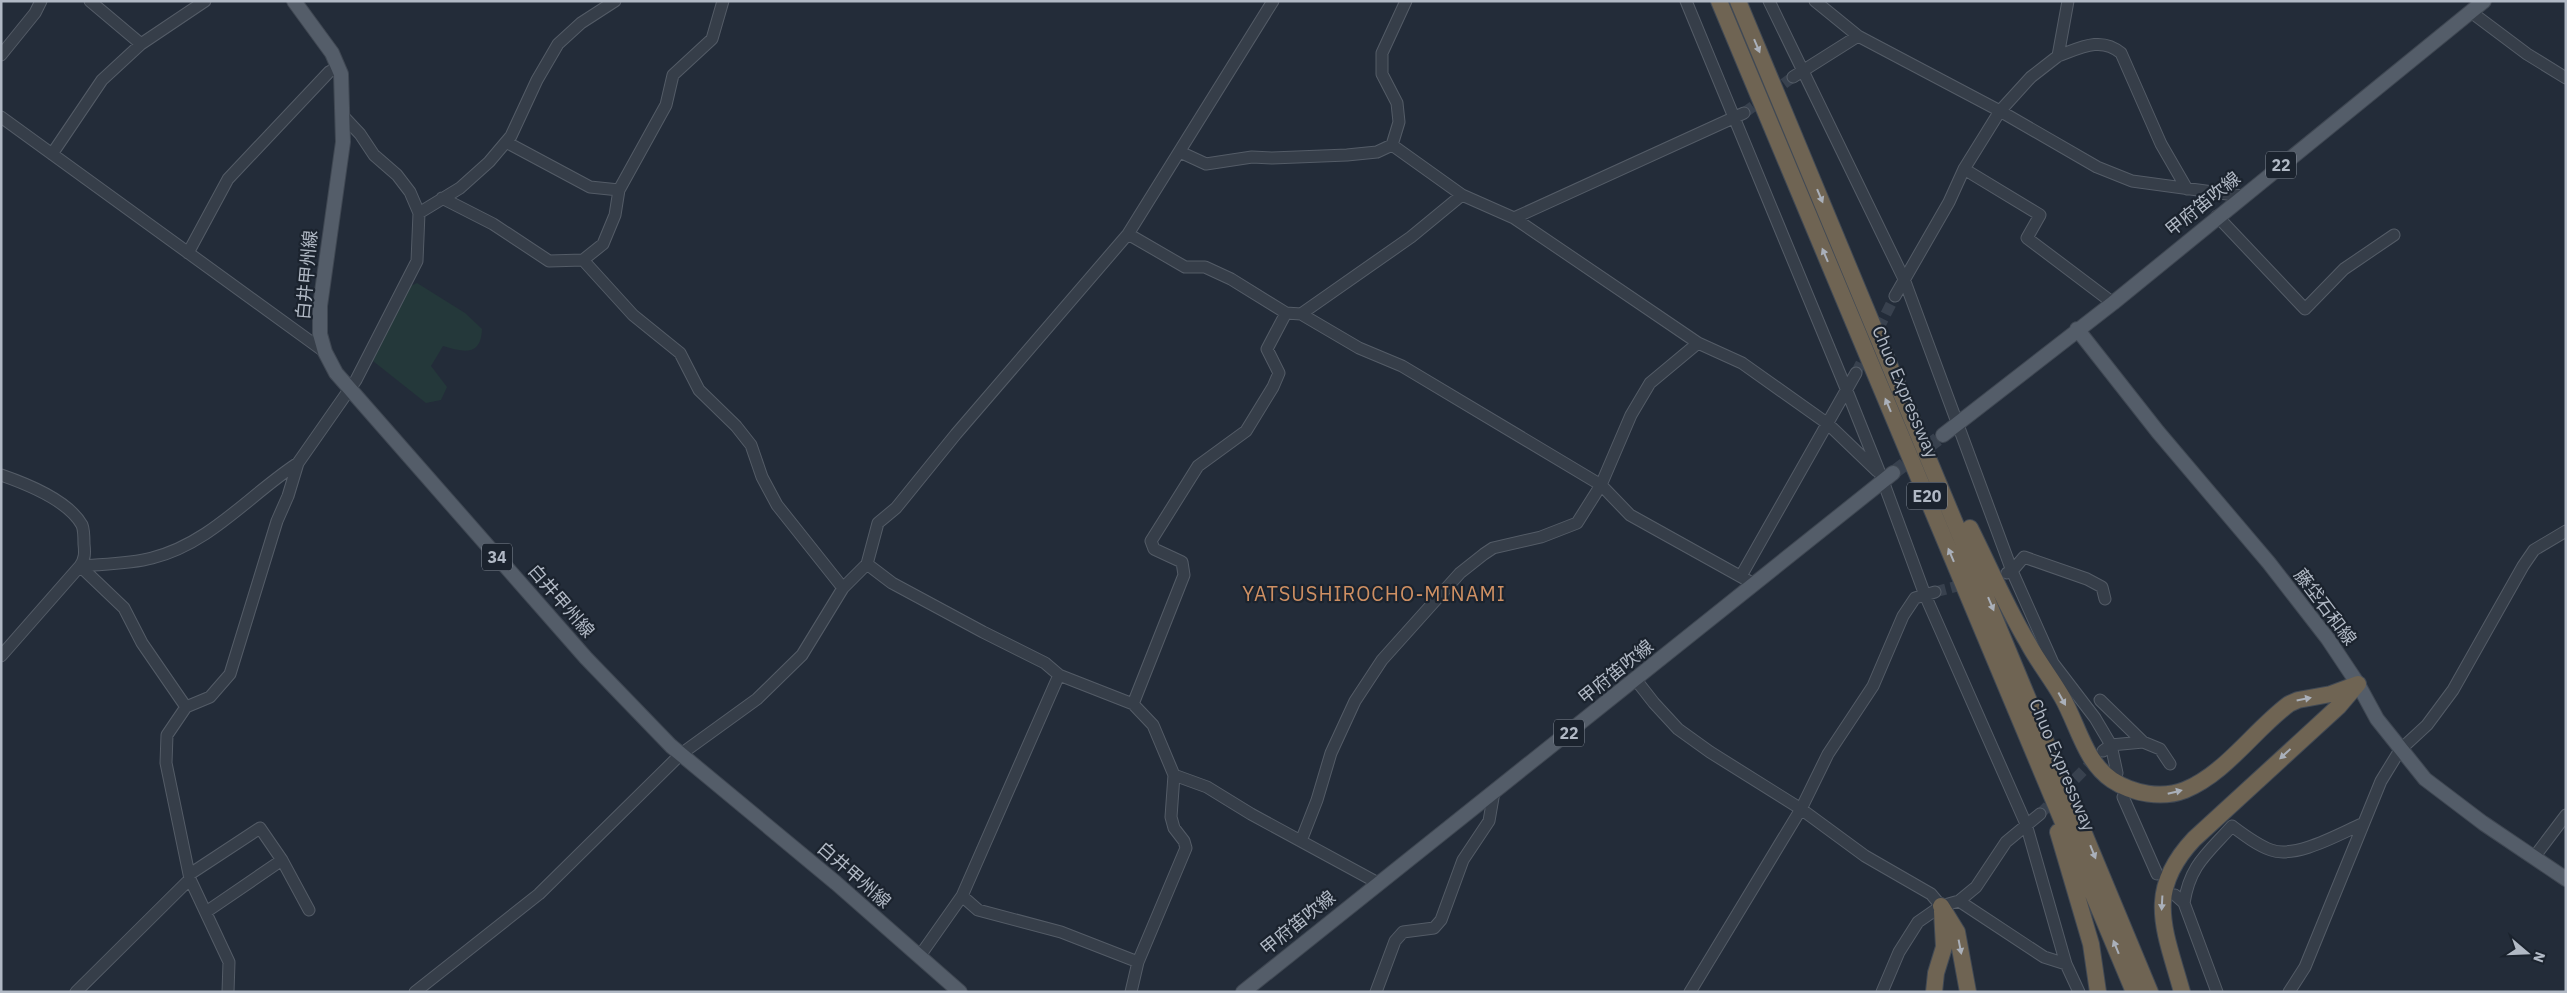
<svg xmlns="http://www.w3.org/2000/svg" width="2567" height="993" font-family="'IBM Plex Sans','Noto Sans JP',sans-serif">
  <rect width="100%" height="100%" fill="#232c39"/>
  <path fill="#24383a" d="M417,283L465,313L482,329C481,357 463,352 443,346L431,366L447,387L441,400L426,403L373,361L409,287Z"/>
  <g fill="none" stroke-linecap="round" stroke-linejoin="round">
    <path stroke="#38414e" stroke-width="11" stroke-dasharray="11 5.5" stroke-linecap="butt" d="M1744,113L1793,77
      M1856,373L1895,296
      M1935,592L1969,583
      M2040,814L2097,757"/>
    <path stroke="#38414e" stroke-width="14" stroke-dasharray="14 7" stroke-linecap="butt" d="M1893,473L1943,435"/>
    <g stroke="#545c67" stroke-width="13">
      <path id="minor" d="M90,1L141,44
        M1686,1L1847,391L1883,481L1925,595L2026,824L2066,964L2079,992
        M1769,1L1904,279L2012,571L2053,663L2095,718L2111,745L2117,773
        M1815,1L1858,36L2000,111L2097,167L2132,181L2242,196
        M2471,12L2527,54L2566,78
        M1,55L35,13L41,1
        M2058,56C2080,48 2101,36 2121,53L2161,144L2187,189
        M1793,77L1858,36
        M1,117L325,352
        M506,142L590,187L619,190
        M1392,145L1462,195
        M1180,152L1206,164L1252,157L1272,158L1347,155L1377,152L1392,145L1399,122L1397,103L1382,74V53L1406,1
        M52,154L102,80L141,44L205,1
        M1964,169L2040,215L2027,238L2113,303
        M442,198L493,224L549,261L583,260L633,315L680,353L699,390L736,426L751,445L762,477L777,505L843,588
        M419,213L460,188L489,162L511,136L537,80L558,44L581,23L615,1
        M2217,216L2305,309L2344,269L2394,235
        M1514,218L1744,113
        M1128,234L1185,267H1205L1231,279L1286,313L1301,314L1359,348L1402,366L1601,485L1630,515L1754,584
        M188,253L228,179L329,72L338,67
        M583,260L603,244L615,215L619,190L666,105L673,75L712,39L723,1
        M1895,296L1949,202L1964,169L2000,111L2031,77L2058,56L2068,1
        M1301,314L1411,237L1462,195L1514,218L1698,343L1742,363L1828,424L1877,471
        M1,475C27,484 68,500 82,525C84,530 84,539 84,544C85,553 85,559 80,566L1,656
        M867,564L892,583L983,632L1045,663L1059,675L1133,704L1153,725L1174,775L1171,817L1174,828L1184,841L1186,848L1138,962L1131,992
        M80,566C103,564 130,564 152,558C211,543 249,495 298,463
        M80,566L124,608L142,643L186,707
        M2007,573L2012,571L2024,557L2087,579L2102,587L2105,599
        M1741,576L1856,373
        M1636,680L1654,703L1678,729L1710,752L1801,809L1865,856L1931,894L1941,906
        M2100,700L2143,742L2160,749L2170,764
        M1133,704L1184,575L1182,562L1154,549L1151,541L1198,466L1246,431L1273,387L1279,373L1267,349L1286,313
        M2103,751L2111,745L2143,742
        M1174,775L1207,787L1251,814L1378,883
        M2123,797L2157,874
        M1301,841L1317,800L1331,753L1355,701L1382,660L1460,573L1484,554L1493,548L1541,537L1577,523L1601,485L1631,415L1650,383L1698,343
        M2535,856L2566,815
        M190,874L260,828L282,860L309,910
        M2175,895L2184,903L2217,992
        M962,896L978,910L1061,932L1138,962
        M1959,901L2044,957L2066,964
        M2184,903C2190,865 2207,854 2232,826C2244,835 2257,845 2271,850C2296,859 2339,834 2362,824
        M206,912L282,860
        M919,957L962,896L1059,675
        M76,992L190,879
        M228,992L229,962L190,879L166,763L167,735L186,707L210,697L230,674L277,521L288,496L298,463L356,380L417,261L419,213L410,192L397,175L374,155L360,134L344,117
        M415,992L539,894L681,754L757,699L802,655L843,588L867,564L878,523L896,508L956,434L1128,234L1273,1
        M1376,992L1395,941L1403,932L1434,928L1441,920L1463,860L1489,821L1494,792
        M1690,992L1801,809L1828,754L1873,686L1903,616L1915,598L1935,592
        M1882,992L1899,952L1918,922L1941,906L1959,901L1976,887L2006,842L2040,814
        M2289,992L2305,967L2381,781L2400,750L2427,725L2453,690L2523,566L2534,550L2566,531"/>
    </g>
    <g stroke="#3f4752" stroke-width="16">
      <path id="major" d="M294,1L332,53L341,74L343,142L320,306V334L325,352L336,373L586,658L671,746L836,883L960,992
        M2077,329L2158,432L2269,563L2328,639L2358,684L2377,719L2425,779L2483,823L2566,879
        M1943,435L2113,303L2484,1
        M1243,992L1893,473"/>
    </g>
    <g stroke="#414954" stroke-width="18">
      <path id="highway" d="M1719,1L2134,992
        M1738,1L2150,992
        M1970,528C1989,566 2006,606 2028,643C2038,662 2052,679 2062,697C2078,725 2085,762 2112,780C2133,794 2162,799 2185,790C2226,773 2254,730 2289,704L2298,700L2331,694L2358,684
        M2058,832L2091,944L2098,992
        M1941,906L1957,932L1968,992
        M1934,992L1936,973L1944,947L1942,911
        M2182,992C2165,930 2144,892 2194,839L2339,706L2356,686"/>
    </g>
    <use href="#minor" stroke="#363e49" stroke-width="11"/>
    <use href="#major" stroke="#545d69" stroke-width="14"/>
    <use href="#highway" stroke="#6f6453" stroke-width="16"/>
  </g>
  <defs><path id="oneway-solid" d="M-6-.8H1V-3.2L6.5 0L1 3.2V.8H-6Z" transform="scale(1.25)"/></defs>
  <g fill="#aab0ba">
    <use href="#oneway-solid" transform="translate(1757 46) rotate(67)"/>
    <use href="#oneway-solid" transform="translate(1820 196) rotate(67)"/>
    <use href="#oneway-solid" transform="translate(1825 255) rotate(-113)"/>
    <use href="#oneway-solid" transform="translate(1888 405) rotate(-113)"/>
    <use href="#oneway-solid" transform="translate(1951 555) rotate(-113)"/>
    <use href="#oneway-solid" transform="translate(1991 604) rotate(67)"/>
    <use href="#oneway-solid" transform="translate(2062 699) rotate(61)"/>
    <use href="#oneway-solid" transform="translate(2304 699) rotate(-11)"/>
    <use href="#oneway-solid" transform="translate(2285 754) rotate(137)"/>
    <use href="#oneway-solid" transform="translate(2175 792) rotate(-14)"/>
    <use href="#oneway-solid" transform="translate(2093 852) rotate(68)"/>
    <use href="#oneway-solid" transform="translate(2162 903) rotate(93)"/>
    <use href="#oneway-solid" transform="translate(1960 947) rotate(79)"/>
    <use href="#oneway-solid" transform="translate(2116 947) rotate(-112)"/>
  </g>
  <g text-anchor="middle" stroke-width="4.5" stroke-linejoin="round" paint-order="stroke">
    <g fill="#1b232e" stroke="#848c98" stroke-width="1">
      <rect x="2266" y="151.5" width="30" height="27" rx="4"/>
      <rect x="1907" y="482.5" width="40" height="27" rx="4"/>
      <rect x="482" y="543.5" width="30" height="27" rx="4"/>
      <rect x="1554" y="719.5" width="30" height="27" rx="4"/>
    </g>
    <g font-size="16" font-weight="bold" fill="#b1b9c5">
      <text x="2281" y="171">22</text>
      <text x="1927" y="502">E20</text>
      <text x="497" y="563">34</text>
      <text x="1569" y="739">22</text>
    </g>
    <g font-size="18" fill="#b1b9c5" stroke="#1b232e">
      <text transform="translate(2203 204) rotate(-39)" y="6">甲府笛吹線</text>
      <text transform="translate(307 275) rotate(-85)" y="6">白井甲州線</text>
      <text transform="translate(1905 392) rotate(67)" y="6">Chuo Expressway</text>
      <text transform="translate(561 601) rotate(49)" y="6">白井甲州線</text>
      <text transform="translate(2325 607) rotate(53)" y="6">藤垈石和線</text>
      <text transform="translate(1616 672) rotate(-39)" y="6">甲府笛吹線</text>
      <text transform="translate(2062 765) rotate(67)" y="6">Chuo Expressway</text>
      <text transform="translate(854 875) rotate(41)" y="6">白井甲州線</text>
      <text transform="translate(1298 923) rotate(-39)" y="6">甲府笛吹線</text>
    </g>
    <g font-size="20" letter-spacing="1" fill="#cf9063" stroke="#1b232e">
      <text x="1374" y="601">YATSUSHIROCHO-MINAMI</text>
    </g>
  </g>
  <rect width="2567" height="993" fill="none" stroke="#b1b9c5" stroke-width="5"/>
  <g transform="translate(2527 953) rotate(109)" stroke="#1b232e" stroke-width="4" paint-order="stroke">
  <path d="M0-4L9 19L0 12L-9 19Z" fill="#b1b9c5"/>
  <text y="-8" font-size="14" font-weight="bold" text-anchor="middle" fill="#b1b9c5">N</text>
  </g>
</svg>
